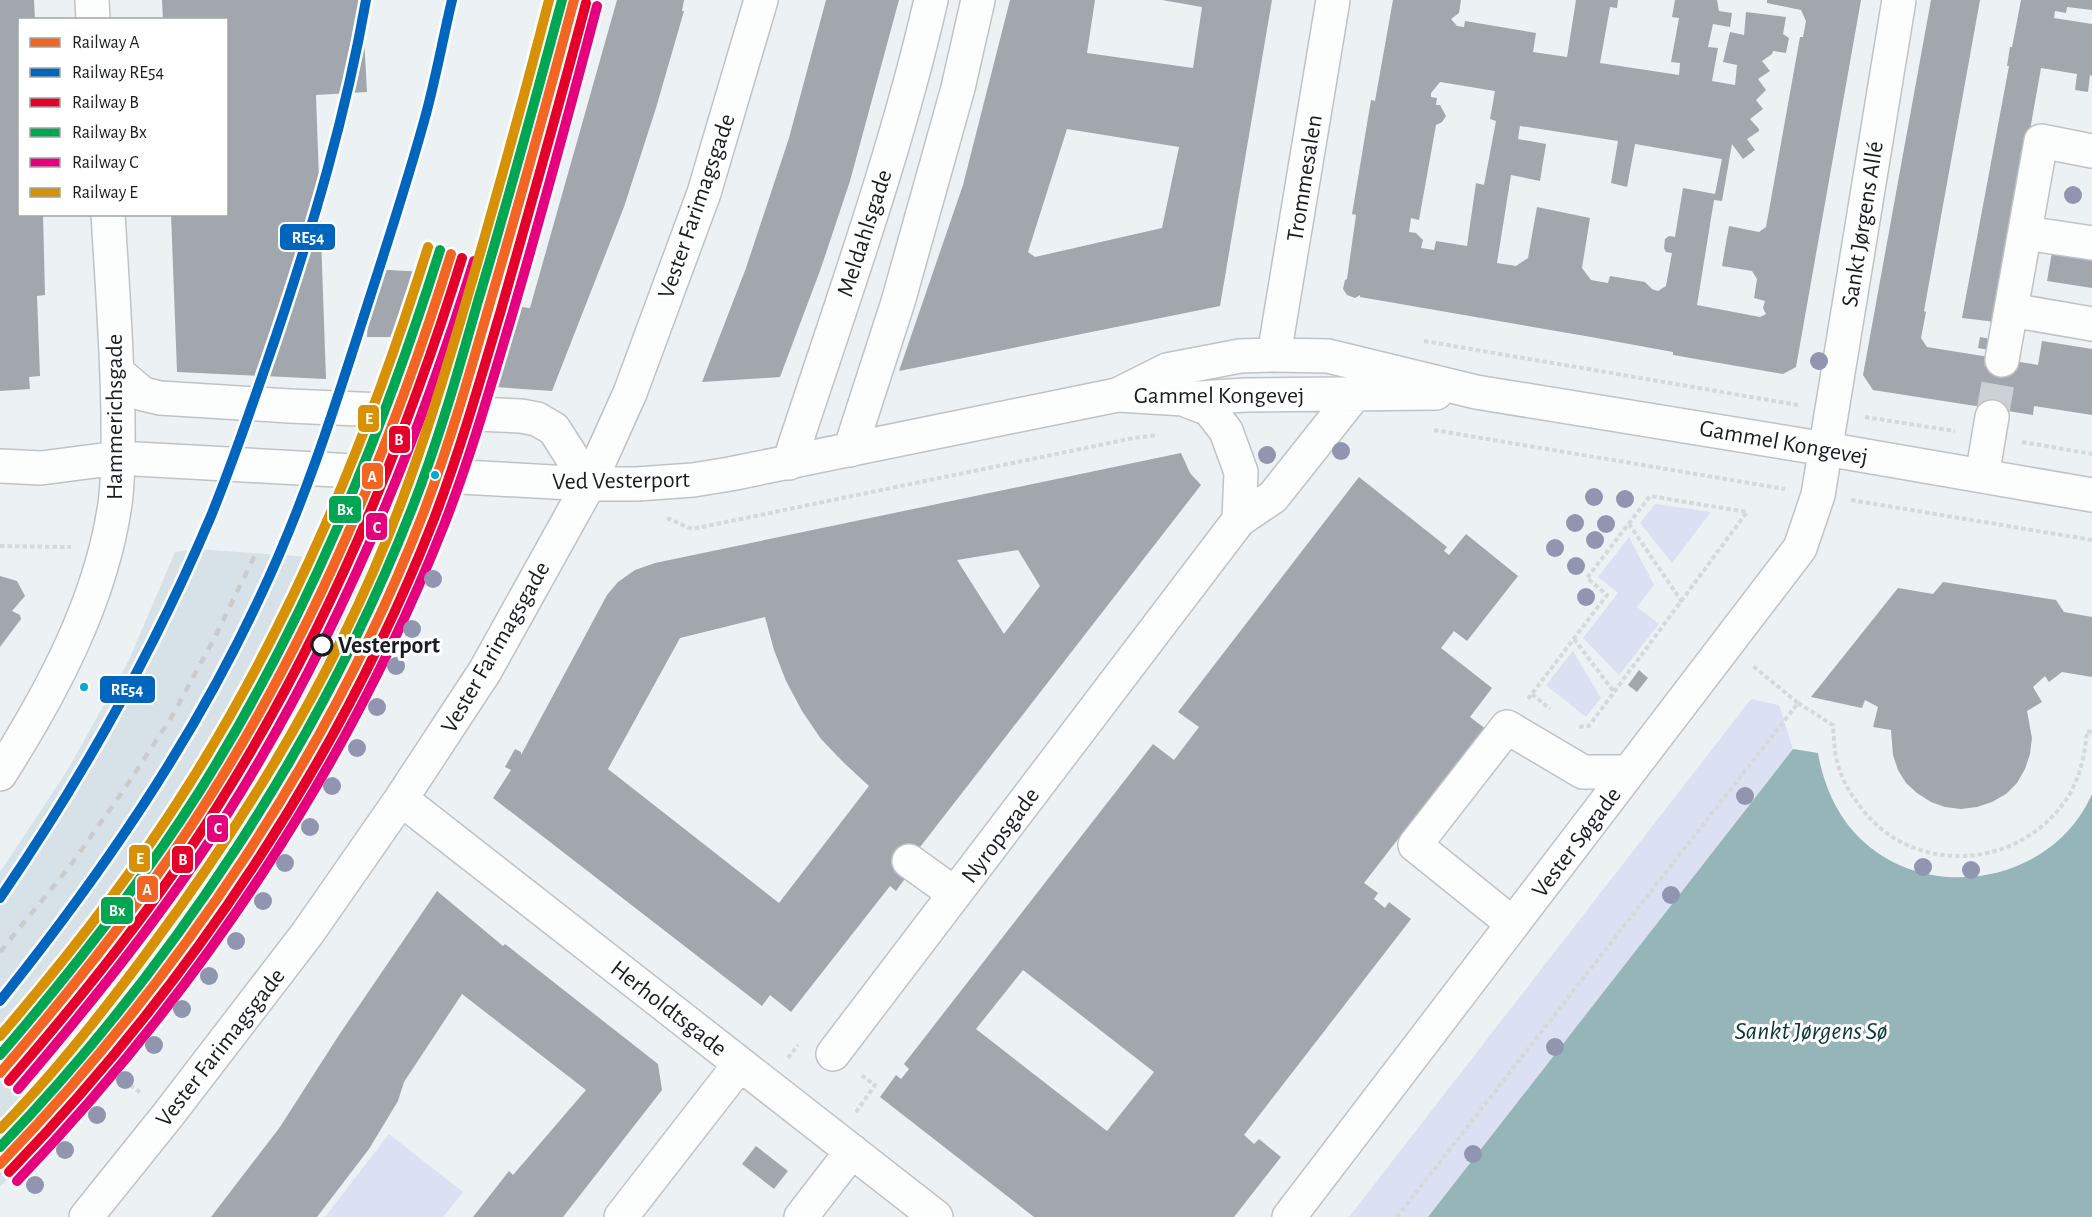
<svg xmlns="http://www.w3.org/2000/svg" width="2092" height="1217" font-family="'Alegreya Sans',sans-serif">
  <rect width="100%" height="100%" fill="#ecf1f4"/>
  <path fill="#d7e1e8" d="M196,549L337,559L348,557L389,558L409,571L411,583L384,646L332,742L290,815L227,913L158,1008L81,1101L0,1187V872L67,771L129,660L175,552Z"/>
  <path fill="#dbe0f2" d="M1655,504L1711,512L1672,563L1640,523Z
    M1629,537L1654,585L1637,607L1659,624L1619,675L1583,638L1618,593L1598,577Z
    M1573,651L1601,698L1586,717L1546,685Z
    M1751,699L1779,705L1793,749L1428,1217H1349Z
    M389,1134L463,1192L443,1217H325Z"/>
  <path fill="#96b5b8" d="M1793,749L1818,753C1823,782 1834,809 1853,831C1920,907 2052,886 2092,794V1217H1428Z"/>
  <path fill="#a1a7ac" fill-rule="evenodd" d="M0,0H34L35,20H20V214H43L45,295L37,296L40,376L29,377L30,389L0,391Z
    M162,0H362L367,92L316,95L326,379L177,372L171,214H226V20H163Z
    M617,0H684L682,11H684L656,108L624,207L552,391L495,387L521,307L530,308Z
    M826,0H899L850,181L821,268L780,377L702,382L746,268L789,138Z
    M1010,0H1095L1087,53L1193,68L1202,7L1162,0H1272L1220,306L899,371L963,185ZM1067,129L1179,147L1162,228L1035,257L1028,252Z
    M1393,0H1461L1459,13L1451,19L1457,26L1464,27L1465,21L1536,33L1533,52L1567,57L1576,0H1618L1617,8L1610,7L1600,63L1679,75L1680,63L1671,62L1679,18L1672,17L1675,0H1717L1719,11L1732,13L1730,27L1713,24L1708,47L1718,48L1712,81L1735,85L1737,65L1723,62L1730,32L1744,35L1746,12L1786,17L1783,34L1789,38L1786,53L1773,51L1772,54L1762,61L1770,71L1758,79L1766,90L1756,100L1763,109L1750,119L1759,129V131L1747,139L1755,150L1743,159L1732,144L1722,201L1714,200L1697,305L1760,317L1766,314L1763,308L1765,301L1754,298L1757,279L1752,271L1722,266L1729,226L1759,232L1766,227L1800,37H1803L1806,21L1801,10L1767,3V0H1861L1796,367L1783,374L1673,355V352L1591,337L1360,297V295L1355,298L1347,295L1343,289L1345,280L1347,279L1356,215L1352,214L1371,100L1375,101ZM1440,82L1495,91L1490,119L1496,121L1484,185L1476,183L1467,246L1436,241L1434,250L1421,248L1423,240L1416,233L1409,232L1411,218L1419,220L1436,125L1442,122L1446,116L1440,105H1436L1437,98L1431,97V93ZM1520,126L1618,141L1611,183L1627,187L1635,144L1722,159L1715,194L1683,188L1675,237L1669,236L1665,239L1664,248L1666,252L1672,253L1666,286L1658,291L1652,289L1645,282L1610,276L1608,283L1591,280L1582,268L1590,218L1537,207L1528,258L1516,266L1497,263L1511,175L1540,181L1546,144L1518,139Z
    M1931,0H1980L1924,311L1926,312L1921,338L1927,347L2038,365L2042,341L2092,349V415L2034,406L2033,415L1873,390L1863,375Z
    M2021,0H2092V10L2067,7L2066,13L2055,11L2054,18L2092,24V76L2090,75L2088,92L2075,90L2077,74L2041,68L1996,322L1962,318L2009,66H2007L2010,47H2012Z
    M2052,252L2092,258V288L2047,281Z
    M371,269L461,274L458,343L398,340L395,343L390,337H367Z
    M1980,337L1990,339L1989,350L1978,348Z
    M1181,453L1190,473L1201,485L903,869L909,873L896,891L890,886L791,1012L770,995L762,1006L493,798L511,770L505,767L515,749L521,752V755L607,595L618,582L635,570L655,563ZM1018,550L1040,586L1004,634L957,560ZM765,617L774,650L786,681L802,711L821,739L844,763L869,786L779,903L608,769L680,638Z
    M1359,477L1447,547L1444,551L1449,555L1466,534L1518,576L1467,641L1454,631L1441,648L1492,688L1470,717L1487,730L1414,823L1412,821L1364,883L1378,893L1374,899L1385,908L1389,902L1411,919L1244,1135L1254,1144L1259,1139L1281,1157L1234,1217H1034L880,1097L896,1075L901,1079L909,1069L904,1064L1153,744L1174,760L1199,727L1178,712ZM1023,970L1154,1072L1107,1131L976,1029Z
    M348,557L389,558L398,561L409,571L411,583L384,646L358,631L316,714L289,699L329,620L325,618L327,615L314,608L342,558Z
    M0,576L17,581L25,596L12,611L20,615L21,619L0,647Z
    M1943,582L2056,600L2064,612L2092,617V677L2062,672L2049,682L2045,676L2033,687L2042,702L2027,711L2032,738L2030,754L2025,769L2017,783L2006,794L1992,802L1977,807L1961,809L1945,807L1931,802L1917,793L1906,783L1898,770L1893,755L1891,730L1873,727L1878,707L1865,700L1862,708L1811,697L1898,588L1933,594Z
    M1639,670L1648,678L1637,692L1628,685Z
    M437,891L503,946L505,944L658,1064L662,1090L563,1217H473L509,1171L513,1175L586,1090L462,994L404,1082L398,1101L369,1149L317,1217H211L280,1127L339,1035Z
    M756,1146L788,1171L774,1189L742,1164Z"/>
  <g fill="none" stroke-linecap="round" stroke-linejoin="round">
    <path stroke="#ccd1d4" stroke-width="33" stroke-dasharray="33 16" stroke-linecap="butt" d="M1992,417L2002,360"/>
    <g stroke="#bfc3c5" stroke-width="36">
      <path id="minor" d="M92,0L93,20
        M2025,233L2092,243
        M2011,310L2092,324
        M1274,355L1333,0
        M2002,360L2041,141L2092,151
        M118,373L143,394L160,398L289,406L521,416L537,419L554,429L589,484
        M1119,395L1183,399L1246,395L1436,393
        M1183,399L1209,409L1226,431L1241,472L1239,520
        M850,450L898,302L958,88L978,0
        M789,463C839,310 895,157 931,0
        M0,466L41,468L118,458L589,484H637L693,480L730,474L1117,395L1167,370L1240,356L1274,355L1328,356L1476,392L1826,449L2092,495
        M1982,476L1992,417
        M0,774C52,692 101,601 115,504C119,474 118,444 118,414C117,347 112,281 108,214
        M401,799L936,1217
        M909,861L955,894
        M1513,924L1415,845L1507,727L1583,772H1629
        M833,1054L1239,520L1273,497L1354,395
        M86,1217L168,1115L307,934L401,799L485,671L589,484L630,393L704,193L761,0
        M621,1217L740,1064
        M801,1217L852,1151
        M1289,1217L1800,548L1818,495L1899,0"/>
    </g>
    <path stroke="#d6d8d9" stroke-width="4" stroke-dasharray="4.5 3" stroke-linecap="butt" d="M1424,341L1798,405
      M1865,417L1955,431
      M1434,430L1785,489
      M2022,442L2092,454
      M1851,500L2092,540
      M667,518L692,529L1134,438L1158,435
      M1629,524L1682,602
      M0,546L71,547
      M1574,639L1614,692
      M1532,694L1550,709
      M1528,699L1607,595L1587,578L1650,496L1747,512L1589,726L1578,727
      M306,702L398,507
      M1798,703L1833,725C1834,737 1834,750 1837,761C1841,779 1851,795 1862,809C1913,875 2014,870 2063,804C2079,783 2085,756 2087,731L2092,732
      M72,1038L142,1094
      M788,1058L798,1045
      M856,1112L875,1085L861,1075
      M1397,1217L1798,703L1753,666"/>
    <use href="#minor" stroke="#fcfdfd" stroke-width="33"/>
    <path stroke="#cacccc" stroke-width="4.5" stroke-dasharray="8 8" stroke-linecap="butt" d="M0,952L70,866L121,794L171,718L214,639L256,553"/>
    <g stroke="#fff" stroke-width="15">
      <path id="rail-1" d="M0,1073C75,986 148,895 209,798C316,628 392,445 451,254
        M0,1164C178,979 330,754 423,514C449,446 469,376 489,306C519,204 547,102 574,0"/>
    </g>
    <g stroke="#fff" stroke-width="15">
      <path id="rail-2" d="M0,898C82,778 154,651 211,516C235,457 255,397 276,336C313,226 346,115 366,0
        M0,1001C100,876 191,744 259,599C302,509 332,416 362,322C384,253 407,184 426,114C436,77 443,38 452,0"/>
    </g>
    <g stroke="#fff" stroke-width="15">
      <path id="rail-3" d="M9,1081C85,993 158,902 219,804C326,634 403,449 462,258
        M9,1172C189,985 339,762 434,519C460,451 480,381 501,310C530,208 559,106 586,3"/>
    </g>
    <g stroke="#fff" stroke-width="15">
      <path id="rail-4" d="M0,1055C72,971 140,885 199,792C305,623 380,440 440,250
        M0,1147C172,968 320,743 411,511C438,443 458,372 478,301C508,201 535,101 562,0"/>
    </g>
    <g stroke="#fff" stroke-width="15">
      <path id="rail-5" d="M18,1089C94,1000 167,909 229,811C337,639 414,454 474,261
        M17,1181C198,992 348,768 444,525C471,456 491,385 512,315C542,212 570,109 597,6"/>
    </g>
    <g stroke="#fff" stroke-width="15">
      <path id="rail-6" d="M0,1036C68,957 133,874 188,786C294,618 369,436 428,247
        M0,1129C55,1073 104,1011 151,947C252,811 341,663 401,503C426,437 446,370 466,302C495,202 523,101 549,0"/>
    </g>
    <use href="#rail-1" stroke="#f26522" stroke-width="10"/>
    <use href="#rail-2" stroke="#0065bd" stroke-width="10"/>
    <use href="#rail-3" stroke="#e4002b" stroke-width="10"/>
    <use href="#rail-4" stroke="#00a651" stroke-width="10"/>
    <use href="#rail-5" stroke="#e5007d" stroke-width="10"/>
    <use href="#rail-6" stroke="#d69105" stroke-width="10"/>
  </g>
  <g fill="#9196b0">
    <circle cx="2073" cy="195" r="9"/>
    <circle cx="1819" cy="361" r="9"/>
    <circle cx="1341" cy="451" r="9"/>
    <circle cx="1267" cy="455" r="9"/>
    <circle cx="1594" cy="497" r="9"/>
    <circle cx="1625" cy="499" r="9"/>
    <circle cx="1575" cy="523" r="9"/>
    <circle cx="1606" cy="524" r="9"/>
    <circle cx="1595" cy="540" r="9"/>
    <circle cx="1555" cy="548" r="9"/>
    <circle cx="1576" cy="566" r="9"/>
    <circle cx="433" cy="579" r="9"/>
    <circle cx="1586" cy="597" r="9"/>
    <circle cx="412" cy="629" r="9"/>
    <circle cx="396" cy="666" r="9"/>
    <circle cx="377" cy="707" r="9"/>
    <circle cx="357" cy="748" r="9"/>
    <circle cx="332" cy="786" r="9"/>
    <circle cx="1745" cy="796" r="9"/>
    <circle cx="310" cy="827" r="9"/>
    <circle cx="285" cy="863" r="9"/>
    <circle cx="1923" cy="867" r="9"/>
    <circle cx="1971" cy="870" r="9"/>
    <circle cx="1671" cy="895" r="9"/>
    <circle cx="263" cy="901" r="9"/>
    <circle cx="236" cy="941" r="9"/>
    <circle cx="209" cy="976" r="9"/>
    <circle cx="182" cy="1009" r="9"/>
    <circle cx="154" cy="1045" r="9"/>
    <circle cx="1555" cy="1047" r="9"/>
    <circle cx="125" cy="1080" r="9"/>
    <circle cx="97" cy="1115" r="9"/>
    <circle cx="65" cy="1150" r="9"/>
    <circle cx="1473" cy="1154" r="9"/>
    <circle cx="35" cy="1185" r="9"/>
  </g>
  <g fill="#00a9ce" stroke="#fff" stroke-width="2">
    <circle cx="435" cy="475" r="5"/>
    <circle cx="84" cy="687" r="5"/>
  </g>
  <circle fill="#fff" stroke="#1a1d1f" stroke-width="3" cx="322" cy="645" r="10"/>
  <g text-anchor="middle" stroke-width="6" stroke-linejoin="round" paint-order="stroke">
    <g font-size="24" fill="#1a1d1f" stroke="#fff">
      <text transform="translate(1304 178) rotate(-81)" y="8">Trommesalen</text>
      <text transform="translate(696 206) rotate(-71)" y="8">Vester Farimagsgade</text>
      <text transform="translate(1862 224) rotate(-81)" y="8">Sankt Jørgens Allé</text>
      <text transform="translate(864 233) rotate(-72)" y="8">Meldahlsgade</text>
      <text x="1219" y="403">Gammel Kongevej</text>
      <text transform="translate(114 417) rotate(-90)" y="8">Hammerichsgade</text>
      <text transform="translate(1784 442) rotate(10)" y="8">Gammel Kongevej</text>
      <text transform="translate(621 480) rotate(-1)" y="8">Ved Vesterport</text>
      <text transform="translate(495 647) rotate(-60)" y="8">Vester Farimagsgade</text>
      <text transform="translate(1000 835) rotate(-53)" y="8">Nyropsgade</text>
      <text transform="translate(1576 842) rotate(-53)" y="8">Vester Søgade</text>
      <text transform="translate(669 1008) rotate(38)" y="8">Herholdtsgade</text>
      <text transform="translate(220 1047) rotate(-52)" y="8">Vester Farimagsgade</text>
    </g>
    <g font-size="24" font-weight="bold" fill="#1a1d1f" stroke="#fff" text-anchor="start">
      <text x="338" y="653">Vesterport</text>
    </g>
    <g font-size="26" font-style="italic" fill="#0c3639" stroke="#fff">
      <text x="1811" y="1039">Sankt Jørgens Sø</text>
    </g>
  </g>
  <g stroke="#fff" stroke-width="2">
    <rect x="279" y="223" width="57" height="28" rx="6" fill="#0065bd"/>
    <rect x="357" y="404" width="23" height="29" rx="6" fill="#d69105"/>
    <rect x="388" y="425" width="23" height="29" rx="6" fill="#e4002b"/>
    <rect x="361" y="462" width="23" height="28" rx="6" fill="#f26522"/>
    <rect x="328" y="495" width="34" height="29" rx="6" fill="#00a651"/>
    <rect x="365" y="512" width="23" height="29" rx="6" fill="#e5007d"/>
    <rect x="99" y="675" width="57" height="29" rx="6" fill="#0065bd"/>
    <rect x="206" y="814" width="23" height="29" rx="6" fill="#e5007d"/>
    <rect x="128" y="844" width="23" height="29" rx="6" fill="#d69105"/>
    <rect x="171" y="845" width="23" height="29" rx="6" fill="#e4002b"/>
    <rect x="136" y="875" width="23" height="28" rx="6" fill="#f26522"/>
    <rect x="100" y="896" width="34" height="29" rx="6" fill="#00a651"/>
  </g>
  <g font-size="16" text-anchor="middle" font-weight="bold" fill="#fff">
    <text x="308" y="243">RE54</text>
    <text x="369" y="424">E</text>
    <text x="399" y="445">B</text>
    <text x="372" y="482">A</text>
    <text x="345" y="515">Bx</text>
    <text x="377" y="533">C</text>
    <text x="127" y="695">RE54</text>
    <text x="218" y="834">C</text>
    <text x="140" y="864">E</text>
    <text x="183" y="865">B</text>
    <text x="147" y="895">A</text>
    <text x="117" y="916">Bx</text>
  </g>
  <rect x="18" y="18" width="210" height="198" fill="#ffffff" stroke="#a3a5a5" stroke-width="1.5"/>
  <rect x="30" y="38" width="30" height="9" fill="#f26522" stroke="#a3a5a5" stroke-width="1.5"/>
  <text x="72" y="48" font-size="18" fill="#1a1d1f">Railway A</text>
  <rect x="30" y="68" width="30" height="9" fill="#0065bd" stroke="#a3a5a5" stroke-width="1.5"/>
  <text x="72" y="78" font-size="18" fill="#1a1d1f">Railway RE54</text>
  <rect x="30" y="98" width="30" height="9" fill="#e4002b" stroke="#a3a5a5" stroke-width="1.5"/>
  <text x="72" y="108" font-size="18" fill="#1a1d1f">Railway B</text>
  <rect x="30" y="128" width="30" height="9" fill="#00a651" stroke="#a3a5a5" stroke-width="1.5"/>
  <text x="72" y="138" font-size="18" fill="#1a1d1f">Railway Bx</text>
  <rect x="30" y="158" width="30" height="9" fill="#e5007d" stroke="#a3a5a5" stroke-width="1.5"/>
  <text x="72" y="168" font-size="18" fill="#1a1d1f">Railway C</text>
  <rect x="30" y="188" width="30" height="9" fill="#d69105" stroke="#a3a5a5" stroke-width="1.5"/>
  <text x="72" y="198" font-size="18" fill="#1a1d1f">Railway E</text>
</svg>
